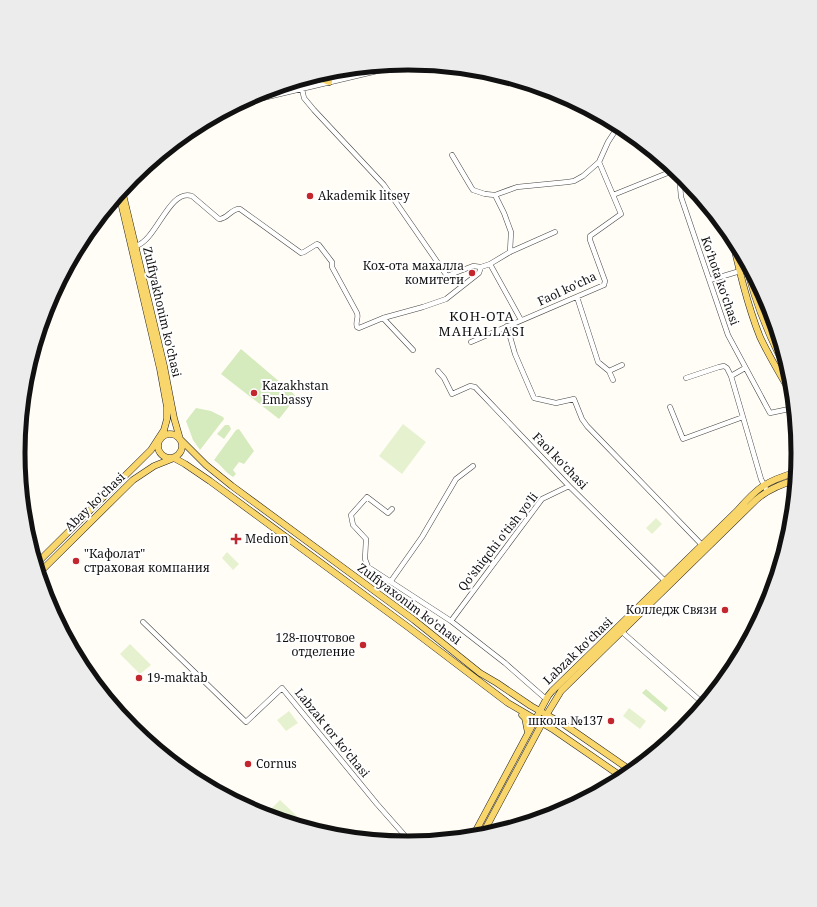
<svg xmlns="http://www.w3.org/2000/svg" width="817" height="907" font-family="'Noto Serif',serif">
  <rect width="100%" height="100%" fill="#fffdf5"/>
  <path fill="#d5ebbd" d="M241,349L295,395L294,400L279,419L221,374Z
    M196,408L211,411L223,417L224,419L200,450L193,440L186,421Z
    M225,425H229L231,429L224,439L217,434Z
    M239,429L254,451L244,464L239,462L233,470L236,474L233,477C225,472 221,465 214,460L236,430Z
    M646,689L668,708L665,712L642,693Z"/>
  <path fill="#b9dc9c" d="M375,66L326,78L319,75L340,70Z
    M311,77L318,80L253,96L259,93Z"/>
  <path fill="#e6f2cf" d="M403,424L426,442L402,474L379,456Z
    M656,518L662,524L652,534L646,528Z
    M227,552L239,564L233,570L222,558Z
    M130,644L151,665L140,674L120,654Z
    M629,708L646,721L640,729L623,716Z
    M289,711L298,723L286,731L277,720Z
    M280,800L302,821L297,826L278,820L269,811Z"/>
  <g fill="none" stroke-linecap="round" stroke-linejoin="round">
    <g stroke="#444" stroke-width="5.5">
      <path id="minor" d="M302,89L304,98L314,110L384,185L447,276L473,266L481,267L490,264L510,252L555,232
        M238,104L411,63
        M452,155L471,187L473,190L485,194L495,195L517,187L568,182L574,181L583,176L599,162L608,142L619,125
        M679,173L681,197L728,335L770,413L789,409
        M495,195L504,213L511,232L510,252
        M613,195L670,172H678
        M136,246C157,240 169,188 192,196L219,219C228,219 231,208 240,209L301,253L304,252L317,244L319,245L332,262V267L357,313C359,318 355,322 357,327L359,328L383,318L423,307L446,299L479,273L481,267
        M490,264L521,320
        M710,280L740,271
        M577,297L598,362L609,371L613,380
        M383,318L413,350
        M507,326L515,354L534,398L556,403L574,399L582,419L587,426L702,545
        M471,342L604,285L605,281L590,240V236L621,214L599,162
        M438,371L444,378L452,394L470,386L475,387L569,486L667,583
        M609,371L622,365
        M731,376L761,479L767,491
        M686,378L719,367L724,366L727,368L731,376L745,368
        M670,407L683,439L743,417
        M392,509L388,513L367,497L351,515L353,525L366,539L365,559L368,567L451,621L505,663L546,699
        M391,581L422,537L456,479L473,466
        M451,621L542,499L569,486
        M143,622L246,722L282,688L377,804L407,838L416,843
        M621,631L705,705"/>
    </g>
    <g stroke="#222" stroke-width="7">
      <path id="major" d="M315,76L329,82
        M122,190L164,366L174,418L180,439L206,465L232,486L414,620L480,673L497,683L531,706L565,725L633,772
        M731,234C739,269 747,304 760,337C770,358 782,378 794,398
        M745,259C754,301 770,340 791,377
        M158 446a12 12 0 1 1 24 0a12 12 0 1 1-24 0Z
        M36,564L151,450L164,430L167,419V407L160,369L119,194
        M39,573L133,480L154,466L174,458L185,464L210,481L408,627L508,703L554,730L625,779
        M522,715L525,718L528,733
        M481,837L547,714L561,691L756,500C768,489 781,484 796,480
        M472,838L548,696L552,691L737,511C758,487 766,481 797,472"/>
    </g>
    <use href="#minor" stroke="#fff" stroke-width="4.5"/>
    <use href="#major" stroke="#f9d66b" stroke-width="6"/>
  </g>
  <g fill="#c4262e" stroke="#fff" stroke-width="1.5">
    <circle cx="310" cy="196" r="4"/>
    <circle cx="472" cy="273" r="4"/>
    <circle cx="254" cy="393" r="4"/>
    <path d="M234 533h4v4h4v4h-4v4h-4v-4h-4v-4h4z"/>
    <circle cx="76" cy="561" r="4"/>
    <circle cx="725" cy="610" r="4"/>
    <circle cx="363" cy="645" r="4"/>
    <circle cx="139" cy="678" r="4"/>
    <circle cx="611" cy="721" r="4"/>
    <circle cx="248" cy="764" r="4"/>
  </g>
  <g text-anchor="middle" stroke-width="4" stroke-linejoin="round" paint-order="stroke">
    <g font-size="12" fill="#111" stroke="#fff" text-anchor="start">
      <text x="318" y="200">Akademik litsey</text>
      <text x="464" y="270" text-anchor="end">Кох-ота махалла<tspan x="464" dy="14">комитети</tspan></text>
      <text x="262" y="390">Kazakhstan<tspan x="262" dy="14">Embassy</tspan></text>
      <text x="245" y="543">Medion</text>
      <text x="84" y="558">"Кафолат"<tspan x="84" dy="14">страховая компания</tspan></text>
      <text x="717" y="614" text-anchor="end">Колледж Связи</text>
      <text x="355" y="642" text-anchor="end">128-почтовое<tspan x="355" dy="14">отделение</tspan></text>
      <text x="147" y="682">19-maktab</text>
      <text x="603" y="725" text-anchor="end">школа №137</text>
      <text x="256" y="768">Cornus</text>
    </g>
    <g font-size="12" fill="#111" stroke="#fff">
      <text transform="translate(720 281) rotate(71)" y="4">Koʻhota koʻchasi</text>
      <text transform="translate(567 289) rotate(-25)" y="4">Faol ko'cha</text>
      <text transform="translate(162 312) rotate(77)" y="4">Zulfiyakhonim ko'chasi</text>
      <text transform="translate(560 461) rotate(46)" y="4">Faol ko'chasi</text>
      <text transform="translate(95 502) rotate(-44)" y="4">Abay ko'chasi</text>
      <text transform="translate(498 542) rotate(-52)" y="4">Qo'shiqchi o'tish yo'li</text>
      <text transform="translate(409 604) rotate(37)" y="4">Zulfiyaxonim ko'chasi</text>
      <text transform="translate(578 651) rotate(-44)" y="4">Labzak ko'chasi</text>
      <text transform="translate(332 733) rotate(51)" y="4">Labzak tor ko'chasi</text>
    </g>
    <g font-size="13" letter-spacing="1" fill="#111" stroke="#fff">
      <text x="482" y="321">KOH-OTA<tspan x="482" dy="15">MAHALLASI</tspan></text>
    </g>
  </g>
  <path d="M0 0H817V907H0ZM25 453a383 383 0 1 1 766 0a383 383 0 1 1-766 0Z" fill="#ececec" fill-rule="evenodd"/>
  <path fill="none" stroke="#111" stroke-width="5" d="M25 453a383 383 0 1 1 766 0a383 383 0 1 1-766 0Z"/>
</svg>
